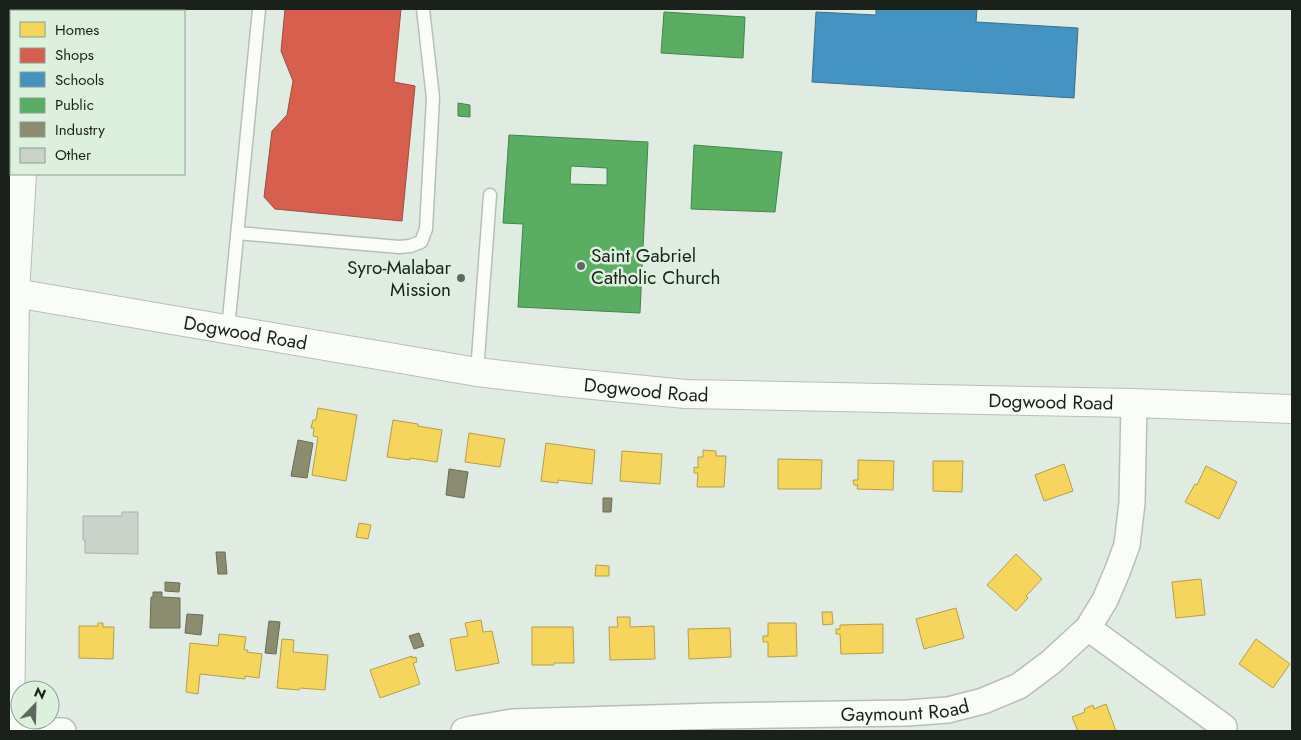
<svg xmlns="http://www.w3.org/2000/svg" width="1301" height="740" font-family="Jost,sans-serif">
  <rect width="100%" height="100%" fill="#e0ece1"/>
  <path fill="#f6d55c" stroke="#b49f48" d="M318,408L357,415L346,481L312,475L318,437L313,436L314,428H311L313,420H316Z
    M393,420L418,424V426L442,430L437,462L410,458V460L387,457Z
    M469,433L505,439L500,467L465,462Z
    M546,443L595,450L592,484L558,480V483L541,481Z
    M703,450L716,451V456H726L724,487H697L698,473H694V467L698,468V457H703Z
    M622,451L662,454L660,484L620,481Z
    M778,459L822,460L821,489H778Z
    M858,460L894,461L893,490L857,489L858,485H854L853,480H858Z
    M933,461H963L962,492L933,491Z
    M1064,464L1073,491L1044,501L1035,475Z
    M1206,466L1237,482L1219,519L1185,502L1195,484L1197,485Z
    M359,523L371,525L368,539L356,537Z
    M1016,554L1042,579L1026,596L1028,598L1016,611L987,585Z
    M596,565L609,566V576H595Z
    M1201,579L1205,615L1176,618L1172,582Z
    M956,608L964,638L924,649L916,619Z
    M822,612H832L833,624L823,625Z
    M617,617H630V627L654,626L655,659L610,660L609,627H618Z
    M481,620L483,632L492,631L499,663L456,671L450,639L468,636L465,623Z
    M98,623H103V627H114L113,659L79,658V626H98Z
    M768,623H796L797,656L768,657V642H763V636H768Z
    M883,624V653L841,654L840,634H836V629H840V625Z
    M532,627H573L574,663H554V665H532Z
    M730,628L731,657L689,659L688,629Z
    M219,634L246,637L244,650H248L247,652L262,654L259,678L245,676V679L200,674L198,694L186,692L190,643L218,646Z
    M282,639L294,640L293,652L328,655L325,690L300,688L299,690L277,688Z
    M1256,639L1290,664L1273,688L1239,664Z
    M412,656V658L416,657L417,662L413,663L420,684L380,698L370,670Z
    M1106,704L1116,731H1078L1072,717L1085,712L1084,709L1093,705L1094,709Z"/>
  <path fill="#d6604d" stroke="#9e4d3e" d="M285,9H401L394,82L415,86L402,221L275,209L264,197L272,131L287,115L293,81L281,51Z"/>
  <path fill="#4393c3" stroke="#377190" d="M876,9H977L976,22L1078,28L1074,98L812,82L816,12L876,15Z"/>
  <path fill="#5aae61" stroke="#47844c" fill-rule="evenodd" d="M664,12L745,17L743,58L661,53Z
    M458,103L470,105V117L458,116Z
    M509,135L648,142L640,313L518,307L523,224L503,223ZM571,166L607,168V185L570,184Z
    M694,145L782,152L775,212L691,209Z"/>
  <path fill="#8c8c6e" stroke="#6a6c55" d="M298,440L313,443L307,478L291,476Z
    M449,469L468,472L464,498L446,495Z
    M603,498H612L611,512H603Z
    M216,552H225L227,574H218Z
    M165,582L180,583L179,592L165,591Z
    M153,592H162V597L180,598V628H150L151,597H153Z
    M187,614L203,615L201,635L185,633Z
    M269,621L280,622L276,654L265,653Z
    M419,633L424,646L414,649L409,636Z"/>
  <path fill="#cad3ca" stroke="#a8b2a9" d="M122,512H138V554L85,553V540H83V516H122Z"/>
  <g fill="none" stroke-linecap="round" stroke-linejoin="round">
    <g stroke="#b6bfb7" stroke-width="15">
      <path id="lane" d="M237,233L399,247L410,246L421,242L426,229L433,98L423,9
        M228,329L259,9
        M477,372L490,195"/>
    </g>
    <g stroke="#b6bfb7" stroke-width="28">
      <g id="street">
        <path d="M1088,628L1224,727"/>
        <path d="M10,731H63"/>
        <path id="s1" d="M464,731L472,729L512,722L718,716L907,713L948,710L983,701L1019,686L1051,662L1088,628L1105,600L1117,572L1127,545L1132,503L1134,403"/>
      </g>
    </g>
    <g stroke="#b6bfb7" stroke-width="30">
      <g id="secondary">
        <path id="s2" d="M9,292L477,372L563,382L685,394L1134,403L1292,409"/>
      </g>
    </g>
    <g stroke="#b6bfb7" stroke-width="30">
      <path id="primary" d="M31,11V9
        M10,731L15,293L22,174"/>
    </g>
    <use href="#lane" stroke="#fafcfa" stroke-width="12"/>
    <use href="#street" stroke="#fafcfa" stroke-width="25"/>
    <use href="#secondary" stroke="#fafcfa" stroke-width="28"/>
    <use href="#primary" stroke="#fafcfa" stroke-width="28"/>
  </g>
  <g fill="#5f6860" stroke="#dbf1dd" stroke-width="2">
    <circle cx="581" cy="266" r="5"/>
    <circle cx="461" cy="278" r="5"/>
  </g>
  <g text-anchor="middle" stroke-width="5" stroke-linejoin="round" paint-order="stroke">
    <g font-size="19" fill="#1a211a" stroke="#dbf1dd" text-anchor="start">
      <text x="591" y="262">Saint Gabriel<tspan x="591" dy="22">Catholic Church</tspan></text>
      <text x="451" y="274" text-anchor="end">Syro-Malabar<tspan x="451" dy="22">Mission</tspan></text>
    </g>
    <g font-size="19" fill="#1a211a" stroke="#dbf1dd">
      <text dy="7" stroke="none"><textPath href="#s2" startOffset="240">Dogwood Road</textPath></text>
      <text dy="7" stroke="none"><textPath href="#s2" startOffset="645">Dogwood Road</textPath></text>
      <text dy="7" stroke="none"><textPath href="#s2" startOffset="1050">Dogwood Road</textPath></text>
      <text dy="7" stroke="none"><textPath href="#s1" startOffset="442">Gaymount Road</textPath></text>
    </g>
  </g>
  <rect width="1301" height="740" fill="none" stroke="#1a211a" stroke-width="20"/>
  <rect x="10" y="10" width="175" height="165" fill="#dbf1dd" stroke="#8e9e8f"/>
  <rect x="20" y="22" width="25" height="15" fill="#f6d55c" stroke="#8e9e8f"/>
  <text x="55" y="35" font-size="15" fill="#1a211a">Homes</text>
  <rect x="20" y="48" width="25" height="15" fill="#d6604d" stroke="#8e9e8f"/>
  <text x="55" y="60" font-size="15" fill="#1a211a">Shops</text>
  <rect x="20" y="72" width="25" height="15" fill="#4393c3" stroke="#8e9e8f"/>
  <text x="55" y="85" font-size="15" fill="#1a211a">Schools</text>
  <rect x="20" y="98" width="25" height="15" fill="#5aae61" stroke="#8e9e8f"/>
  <text x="55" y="110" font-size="15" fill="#1a211a">Public</text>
  <rect x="20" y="122" width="25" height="15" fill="#8c8c6e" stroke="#8e9e8f"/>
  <text x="55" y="135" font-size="15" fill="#1a211a">Industry</text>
  <rect x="20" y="148" width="25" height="15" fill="#cad3ca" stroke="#8e9e8f"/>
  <text x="55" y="160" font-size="15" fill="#1a211a">Other</text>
  <g transform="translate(35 705) rotate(23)"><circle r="24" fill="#dbf1dd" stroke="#8e9e8f"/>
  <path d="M0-4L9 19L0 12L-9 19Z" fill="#5f6860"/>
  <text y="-8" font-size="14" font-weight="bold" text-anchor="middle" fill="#1a211a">N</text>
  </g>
</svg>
